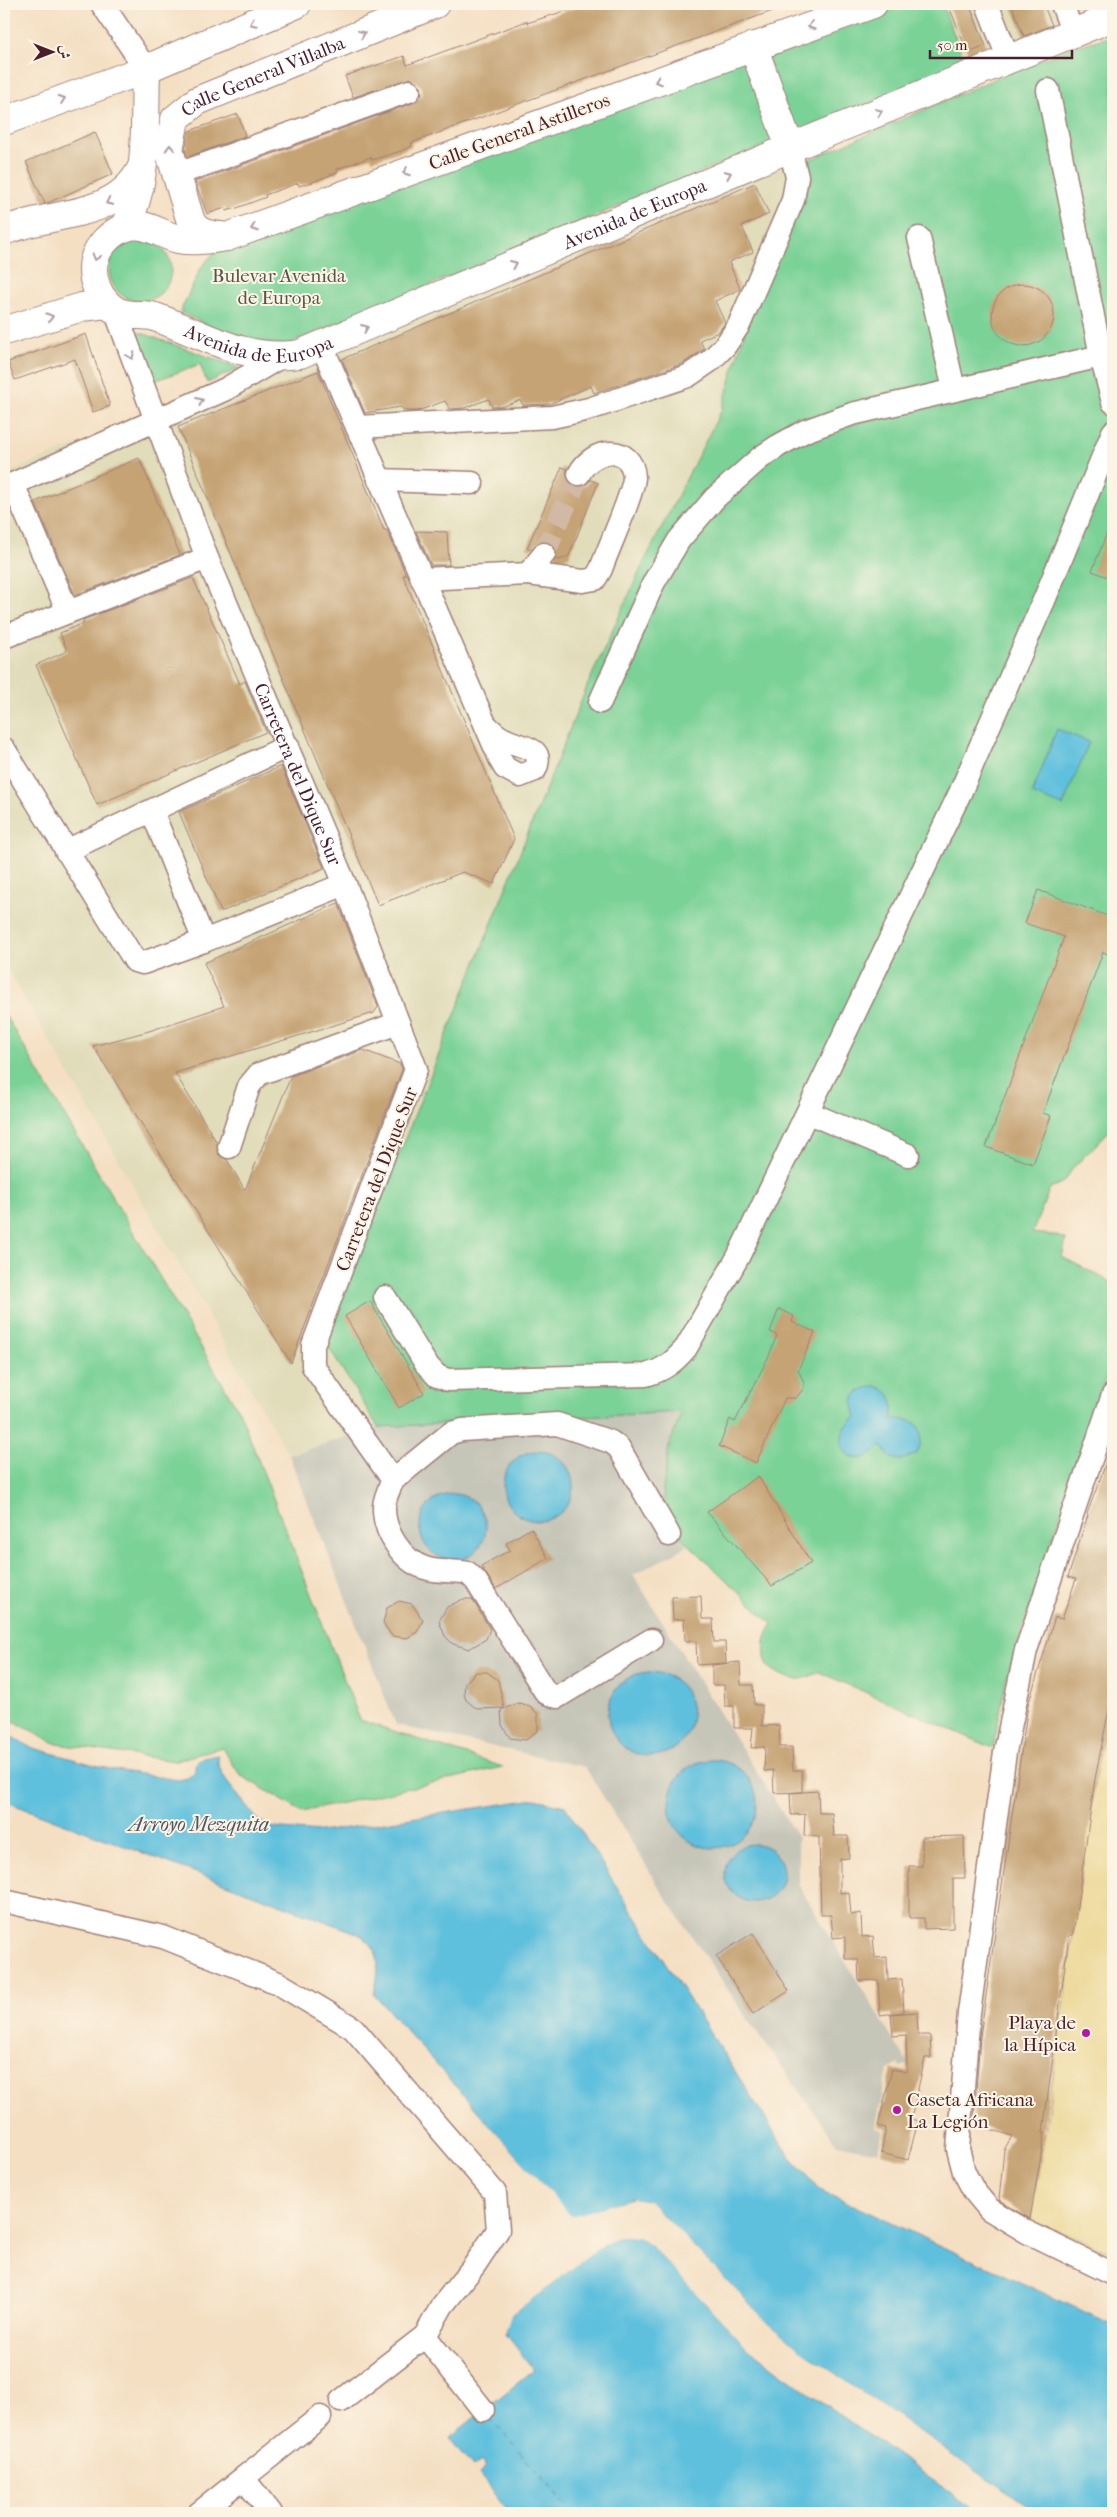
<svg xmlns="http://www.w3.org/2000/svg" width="1117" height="2517" font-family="'IM FELL French Canon',Amiri,serif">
  <rect width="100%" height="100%" fill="#fcf5e5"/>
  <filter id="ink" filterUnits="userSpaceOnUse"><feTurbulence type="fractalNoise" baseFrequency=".02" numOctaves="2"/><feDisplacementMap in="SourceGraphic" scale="10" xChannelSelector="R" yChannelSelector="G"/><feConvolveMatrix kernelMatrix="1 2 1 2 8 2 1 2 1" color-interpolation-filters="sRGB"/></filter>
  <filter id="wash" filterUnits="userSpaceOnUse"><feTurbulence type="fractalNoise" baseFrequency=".0096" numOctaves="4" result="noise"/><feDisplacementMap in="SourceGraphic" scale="20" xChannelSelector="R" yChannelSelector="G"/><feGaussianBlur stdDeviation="1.12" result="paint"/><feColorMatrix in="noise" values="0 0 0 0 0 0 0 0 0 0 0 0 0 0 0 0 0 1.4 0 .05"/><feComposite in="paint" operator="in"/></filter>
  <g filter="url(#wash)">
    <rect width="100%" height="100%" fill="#f4dfc3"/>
    <path fill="#e1dcba" d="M942,4H1105L1107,8L967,68Z
      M786,164L793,167L722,409L643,564L588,684L324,1340L378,1427L289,1455L4,962V474Z"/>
    <path fill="#c5c5b8" d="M682,1411L669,1446L673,1529L688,1546L633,1575L798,1838V1884L908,2064L901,2067L899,2064L888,2070L875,2128L883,2130L878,2152L837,2144L749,2021L665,1896L585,1767L396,1725L289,1455L378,1427Z"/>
    <path fill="#7ad297" stroke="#627861" d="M906,4H942L967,68L795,132L764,48Z
      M1108,37L1113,59V1127L1073,1168L1064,1182L1050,1188L1032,1233L1053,1235L1066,1239L1062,1257L1113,1283V1356L1007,1677L993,1748L819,1672C797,1684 787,1680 767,1666C763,1650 763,1639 772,1624L673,1529L666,1510L663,1490L669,1446L682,1412L378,1427L324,1340L588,684L643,564L722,409L793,167L1010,72L1076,46Z
      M744,58L773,142L286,345L237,339L180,312L201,268L217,249Z
      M109 270a31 31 0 1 1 62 0a31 31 0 1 1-62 0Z
      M139,332L240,368L207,383L200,364L149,383L131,336Z
      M4,1013L240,1413L360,1720L503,1767L302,1812L240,1775L222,1747L174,1761L57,1744L4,1716Z"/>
    <path fill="#eeda9e" stroke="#9c7c64" d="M1113,1687V2252L1030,2221L1045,2132L1095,1779Z"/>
    <path fill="#5fc0dd" stroke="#547084" d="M1057,729L1089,742L1063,806L1032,794Z
      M875,1386C893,1391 895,1403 892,1420C918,1416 927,1430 917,1454L901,1460L891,1458L881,1445C853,1479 823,1440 856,1417C849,1397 855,1390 875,1386Z
      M503 1486a35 35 0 1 1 70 0a35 35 0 1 1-70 0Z
      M420 1527a33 33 0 1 1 66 0a33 33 0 1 1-66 0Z
      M608 1714a42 42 0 1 1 84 0a42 42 0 1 1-84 0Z
      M4,1733L33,1748L109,1769L178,1780L188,1778L196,1771V1763L203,1758L218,1755V1765L227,1782L258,1820L270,1827L283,1829L320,1832L535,1799L565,1806L790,2157L822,2191L1113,2325V2513H1031L1029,2506L799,2349L769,2324L649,2201L633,2198L571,2217L374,1994C380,1967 383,1945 354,1932L4,1801Z
      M669 1804a44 44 0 1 1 88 0a44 44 0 1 1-88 0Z
      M725 1873a29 29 0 1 1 58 0a29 29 0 1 1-58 0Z
      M623,2236L638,2237L652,2247L748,2348L778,2371L979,2513H509L479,2474L486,2468L481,2461L473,2467L449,2438L534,2370L506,2334L507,2324L511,2315L606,2243Z"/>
    <path fill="#f4dfc3" d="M371,1993L571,2216L634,2198L649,2201L769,2324L799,2349L1029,2507L1031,2513H1028L1027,2508L798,2351L767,2325L648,2203L634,2200L569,2219Z
      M622,2234L638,2235L653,2245L750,2346L981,2513L748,2348L652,2247L638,2237L623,2236L606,2243L511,2315L504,2336V2324L510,2313L605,2241Z"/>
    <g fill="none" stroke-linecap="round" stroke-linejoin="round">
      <path stroke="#515769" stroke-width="1" stroke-dasharray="6 5" stroke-linecap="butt" d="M490,2418L573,2513"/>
    </g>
    <g id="blocks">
      <path fill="#c5a375" d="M587,4L786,6L411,143L412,146L401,151L372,160L371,157L337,169L338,172L310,183L299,186L298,183L265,195L266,197L237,208L226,211L225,208L207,214L195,182L413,103L422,94L421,86L411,78L353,97L345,76L404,56L407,65L527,21V23Z
        M948,4H969L986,46L968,53Z
        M1011,4H1043L1052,25L1024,36Z
        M238,114L245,136L187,157L185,149L189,131Z
        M95,132L113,174L45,204L26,162Z
        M755,183L769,214L742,226L753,252L729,262L740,289L715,301L725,323L718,332L700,340L704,349L682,364L594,393L591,386L549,404L523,405L520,400L504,406L492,407L489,399L464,408L450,409L445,401L418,411H406L400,407L365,413L342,359Z
        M992 315a31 31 0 1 1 62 0a31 31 0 1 1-62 0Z
        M86,334L110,406L93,412L75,359L15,380L8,362Z
        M318,371L384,530H387L406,575H403L514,839L494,884L463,872L378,905L178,427Z
        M139,458L180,555L75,595L35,502Z
        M562,467L567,469V479L572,485L584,486L591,480L598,483L569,556L560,560L556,559V549L546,541L539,542L531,549L527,548Z
        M1112,520H1113V579L1092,571Z
        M416,531L447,532L449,565H431Z
        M193,578L240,684L245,681L266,732L97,805L36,665L67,651L60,633L84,623L83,620Z
        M281,766L324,868L221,912L179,812Z
        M1038,890L1113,918V956L1103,952L1043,1113L1051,1116L1033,1164L986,1147L1064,937L1025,923Z
        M338,903L378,1007L374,1013L175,1073L217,1143L219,1155L227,1160L245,1190L291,1076L363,1050L400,1064L402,1069L291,1363L93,1046L149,1031L224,1006L204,963Z
        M370,1301L424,1393L399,1408L345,1316Z
        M779,1309L794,1316L792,1322L815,1332L798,1370L804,1382V1388L796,1398H785L756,1463L719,1446L730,1419L735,1422L769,1356L777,1335L770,1332Z
        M1112,1447L1113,1689L1095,1779L1073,1935H1069L1043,2132H1045L1030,2219L999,2200L1004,2150L1012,2136L981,2126L982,2120L974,2119L980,2037L1028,1705L1055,1617L1062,1619L1076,1579L1068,1577L1088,1515L1087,1514Z
        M758,1476L811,1563L772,1586L707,1512Z
        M531,1528L548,1558L496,1589L481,1566L510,1550L506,1543Z
        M701,1596L702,1619H713L714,1642H725L726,1663L697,1665L696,1641L685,1642L684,1619L673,1620L672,1597Z
        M463,1599H472L490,1629L486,1639L469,1649L453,1644L445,1636L439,1621L447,1607Z
        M399,1601L412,1604L423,1620L417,1632L407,1638L392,1636L383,1623L387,1608Z
        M740,1662L741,1685H753L754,1705H762V1726L779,1725L780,1747H792L793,1770H802V1792L774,1793L773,1770L764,1771L765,1747L751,1748L753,1728H734V1706H725L724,1685H712V1665Z
        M476,1672H487L498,1680L504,1708L477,1709L466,1700L464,1694L465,1683Z
        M518,1703L530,1706L538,1714V1730L526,1740L510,1738L502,1725L501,1710Z
        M818,1791L819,1813H832L834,1836H848L849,1858L840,1859V1893L849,1892L851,1915L861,1913L862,1937L873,1936L875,1958L887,1957L888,1980L902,1979L904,2012L880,2015L878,1980L859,1981L858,1959H845V1937L833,1938L831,1915H821L819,1837L804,1836L805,1814L791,1815L790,1793Z
        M964,1836L965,1878H953V1928L924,1929V1918H909V1866H922V1837Z
        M753,1933L789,1991L753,2014L716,1956Z
        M917,2012L918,2035H930L931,2058H925L911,2119L918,2121L908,2160L881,2153L886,2128L878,2126L892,2069L907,2072L906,2035L893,2036L891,2014Z"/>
    </g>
  </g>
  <g filter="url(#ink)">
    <use href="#blocks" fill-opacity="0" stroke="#9f7f77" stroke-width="1"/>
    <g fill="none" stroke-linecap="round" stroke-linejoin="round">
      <path stroke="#d2b9a5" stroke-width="22" stroke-dasharray="22 11" stroke-linecap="butt" d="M544,554L579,474"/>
      <g stroke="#9f7f77" stroke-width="25">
        <g id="minor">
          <path d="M102,4L146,69"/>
          <path d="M987,4L1009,60"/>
          <path d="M1062,4L1073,34"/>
          <path d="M1048,90L1101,356L1113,402"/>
          <path d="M175,175L409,91"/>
          <path d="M919,238L954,389"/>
          <path id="s1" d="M115,310L207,558L345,884L416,1069L313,1345V1366L393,1480C389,1489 385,1497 384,1506C383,1531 402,1561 425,1568C438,1573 454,1570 468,1573L476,1581L546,1693L557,1697L651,1640"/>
          <path d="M322,346L501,761L505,768L520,776L535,770C546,746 521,748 506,740C498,737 493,732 487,726"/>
          <path d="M357,427L552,417L589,409L688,376L710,361L725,346L739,325L793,200L797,177L790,148"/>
          <path d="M379,480L472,483"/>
          <path d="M13,484L68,612"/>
          <path d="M4,488L226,389L282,356"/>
          <path d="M528,574L544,554"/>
          <path d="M422,579L528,574L583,581L595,579L601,569C607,551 634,492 634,477C632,444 593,447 579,474"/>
          <path d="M4,637L207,558"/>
          <path d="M600,702L654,582L679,540L715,498L760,458L778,446L805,431L852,414L1101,356"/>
          <path d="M4,749L135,961L143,963L204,941L345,884"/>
          <path d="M152,811L204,941"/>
          <path d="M66,851L288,746"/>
          <path d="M809,1113L908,1155"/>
          <path d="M229,1147L249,1086L259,1074L398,1023"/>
          <path d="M385,1297L426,1364L437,1376L448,1380L646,1375C664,1370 674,1362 686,1348L738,1257L960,793L1045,598L1113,432"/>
          <path d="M1113,1395L1026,1650L1005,1752L969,2013L958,2149L964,2172L974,2191L989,2209L1027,2232L1113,2274"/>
          <path d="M393,1480L451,1433L462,1430L557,1424L611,1442L619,1448L669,1535"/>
          <path d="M4,1901L163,1937L278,1983L353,2028L495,2193L498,2230L474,2266L442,2306L425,2336L341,2401"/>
          <path d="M425,2336L483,2410"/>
          <path d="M244,2479L271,2513"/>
          <path d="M199,2513L320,2417"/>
        </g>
      </g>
      <g stroke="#9f7f77" stroke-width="30">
        <g id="major">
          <path id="s2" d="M873,4L227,237C211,239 194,242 178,239C158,234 145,220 124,228C110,233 98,246 94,260C90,279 99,300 115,310C128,318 142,313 155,317C206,335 243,362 300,354L790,148L1113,17"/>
          <path d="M753,46L790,148"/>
          <path d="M4,121L146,69L297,4"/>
          <path d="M124,228C150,185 144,119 146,69"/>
          <path d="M4,231C51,211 117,220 142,167"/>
          <path id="s3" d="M221,236C208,235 198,233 191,222L169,150L175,119L197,101L435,4"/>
          <path d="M4,331L82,307L107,304"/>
        </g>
      </g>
      <use href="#minor" stroke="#fff" stroke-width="22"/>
      <use href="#major" stroke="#fff" stroke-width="28"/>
    </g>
    <defs><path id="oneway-chevron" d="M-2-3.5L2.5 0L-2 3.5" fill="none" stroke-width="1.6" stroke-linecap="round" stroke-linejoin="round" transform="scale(1.25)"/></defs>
    <g stroke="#ae9aa0">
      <use href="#oneway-chevron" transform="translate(253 23) rotate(157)"/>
      <use href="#oneway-chevron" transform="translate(811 26) rotate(161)"/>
      <use href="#oneway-chevron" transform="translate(362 34) rotate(-22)"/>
      <use href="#oneway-chevron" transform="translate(658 81) rotate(160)"/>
      <use href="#oneway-chevron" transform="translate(62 99) rotate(-20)"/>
      <use href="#oneway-chevron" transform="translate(879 112) rotate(-22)"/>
      <use href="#oneway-chevron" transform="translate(170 148) rotate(-92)"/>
      <use href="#oneway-chevron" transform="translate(406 172) rotate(160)"/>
      <use href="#oneway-chevron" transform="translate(728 174) rotate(-23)"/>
      <use href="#oneway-chevron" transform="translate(109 202) rotate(153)"/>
      <use href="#oneway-chevron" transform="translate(254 228) rotate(160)"/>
      <use href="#oneway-chevron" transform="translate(96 257) rotate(107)"/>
      <use href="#oneway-chevron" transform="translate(514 264) rotate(-23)"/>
      <use href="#oneway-chevron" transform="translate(50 317) rotate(-17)"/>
      <use href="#oneway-chevron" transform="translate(365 328) rotate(-23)"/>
      <use href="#oneway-chevron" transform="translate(131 356) rotate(70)"/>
      <use href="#oneway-chevron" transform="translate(200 401) rotate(-23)"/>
    </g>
  </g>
  <g fill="#b5179e" stroke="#fcf5e5" stroke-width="2">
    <circle cx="1086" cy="2033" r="5"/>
    <circle cx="897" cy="2110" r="5"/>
  </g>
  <g text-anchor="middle" stroke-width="4" stroke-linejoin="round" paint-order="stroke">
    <g font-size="19" fill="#4a1f2b" stroke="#fcf5e5">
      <text dy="7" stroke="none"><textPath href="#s3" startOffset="240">Calle General Villalba</textPath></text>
      <text transform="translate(519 131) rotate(-20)" y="7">Calle General Astilleros</text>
      <text dy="7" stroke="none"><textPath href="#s2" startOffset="1451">Avenida de Europa</textPath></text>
      <text dy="7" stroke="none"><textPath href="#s2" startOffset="1046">Avenida de Europa</textPath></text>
      <text dy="7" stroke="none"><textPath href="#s1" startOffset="499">Carretera del Dique Sur</textPath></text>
      <text transform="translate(376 1179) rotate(-69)" y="7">Carretera del Dique Sur</text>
    </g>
    <g font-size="19" fill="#58554b" stroke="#fcf5e5">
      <text x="279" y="282">Bulevar Avenida<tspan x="279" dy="22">de Europa</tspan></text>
    </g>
    <g font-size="19" fill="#4a1f2b" stroke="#fcf5e5" text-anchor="end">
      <text x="1076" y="2029">Playa de<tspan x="1076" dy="22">la Hípica</tspan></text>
      <text x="907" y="2106" text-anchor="start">Caseta Africana<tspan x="907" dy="22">La Legión</tspan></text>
    </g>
    <g font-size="20" font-style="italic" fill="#515769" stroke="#fcf5e5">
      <text x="199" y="1831">Arroyo Mezquita</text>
    </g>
  </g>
  <rect width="1117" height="2517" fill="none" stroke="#fcf5e5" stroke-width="20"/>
  <g transform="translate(52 52) rotate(90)" stroke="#fcf5e5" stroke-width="4" paint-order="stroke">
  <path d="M0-4L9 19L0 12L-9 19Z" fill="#4a1f2b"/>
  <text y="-8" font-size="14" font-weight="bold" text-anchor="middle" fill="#4a1f2b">ش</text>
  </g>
  <path d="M930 50v8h142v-8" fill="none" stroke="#4a1f2b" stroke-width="2.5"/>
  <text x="937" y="50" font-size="15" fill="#4a1f2b" stroke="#fcf5e5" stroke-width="4" paint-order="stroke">50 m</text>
</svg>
